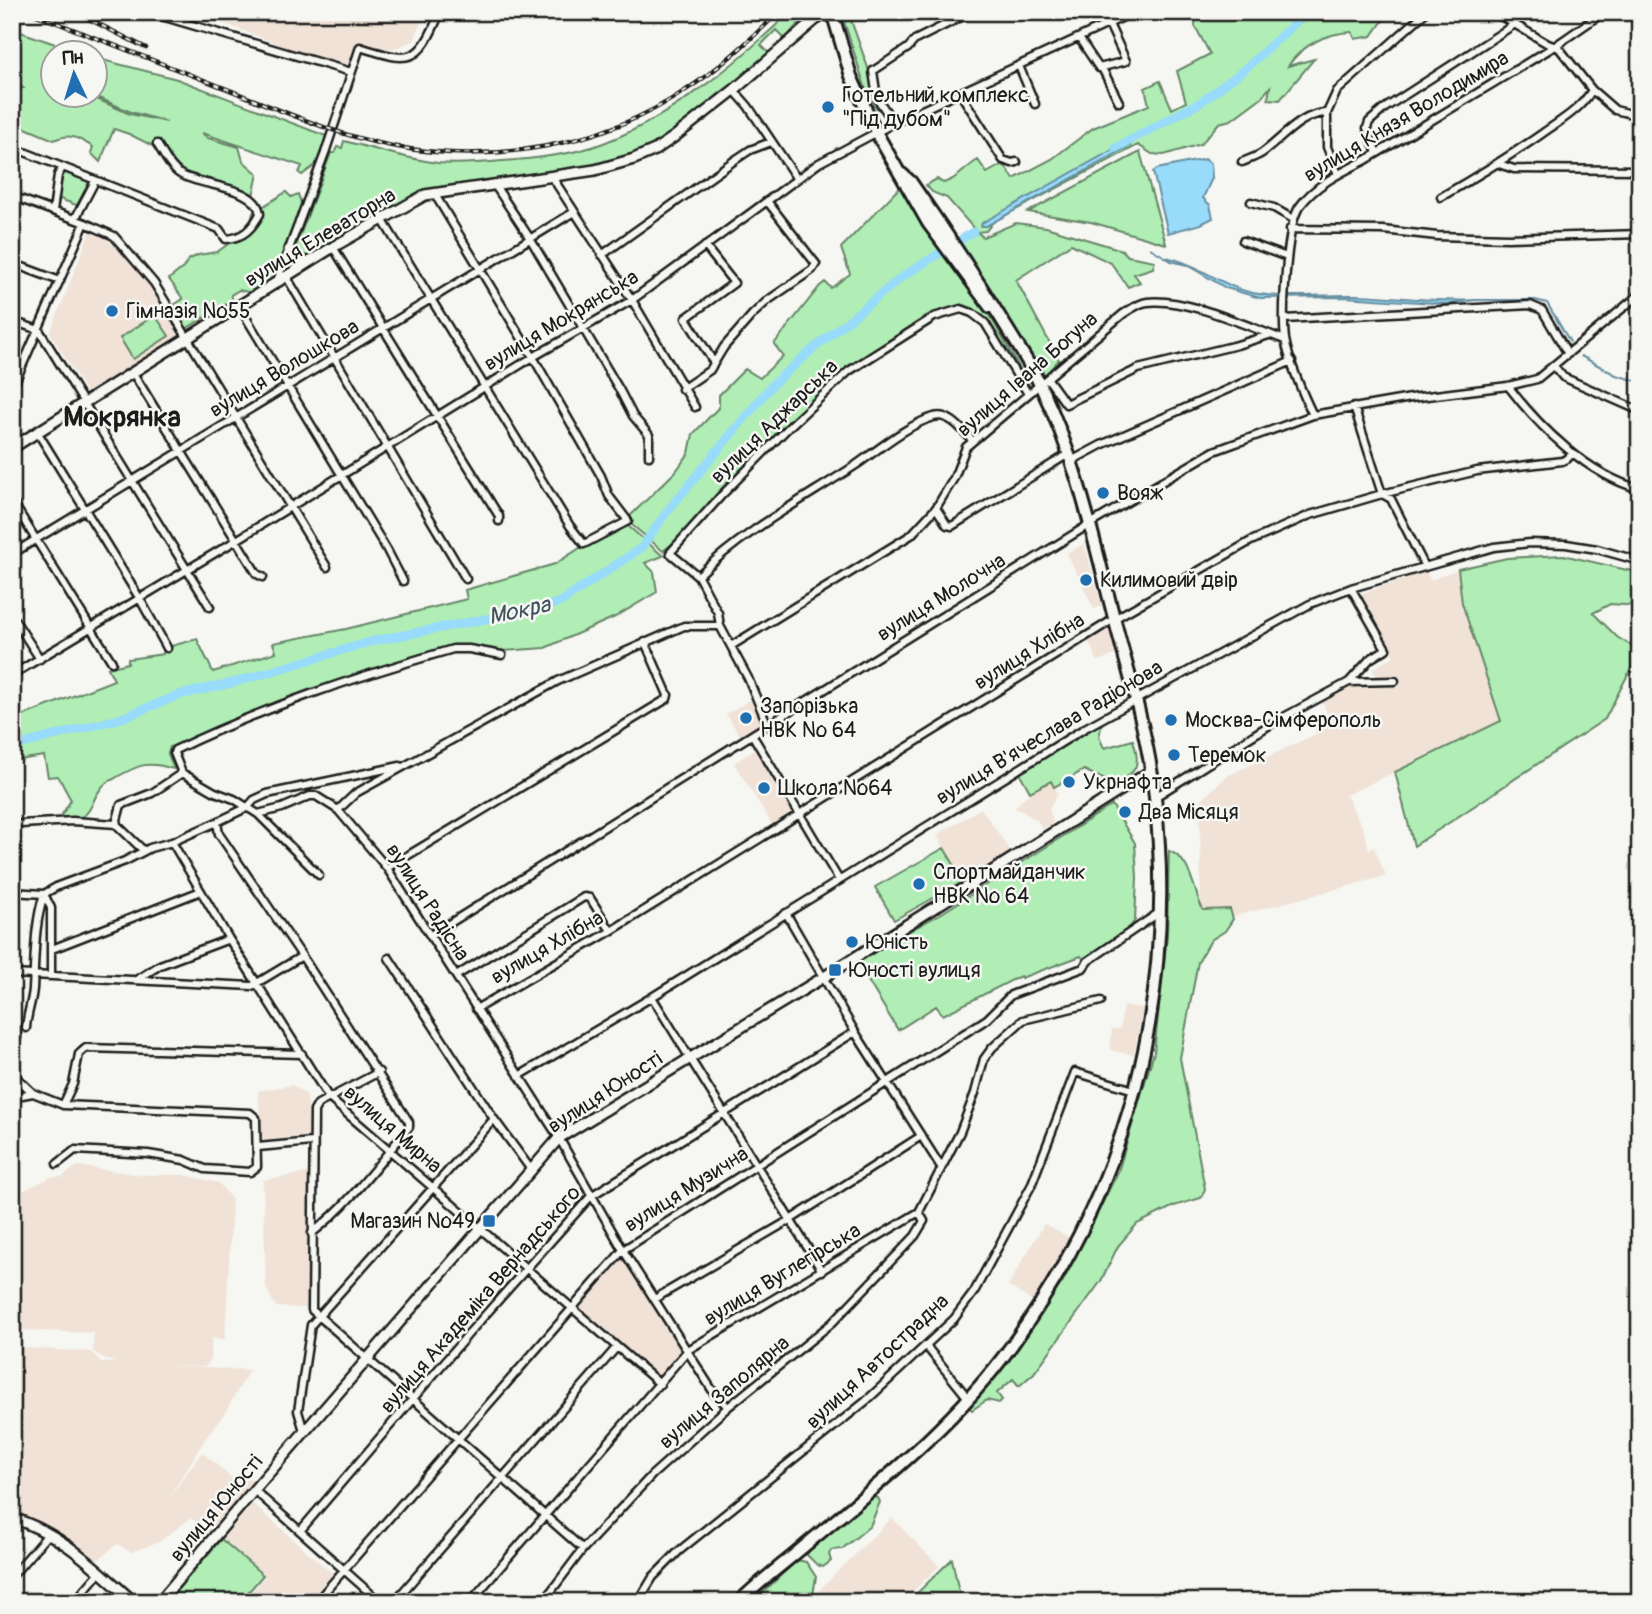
<svg xmlns="http://www.w3.org/2000/svg" width="1652" height="1614" font-family="Pangolin,sans-serif">
  <rect width="100%" height="100%" fill="#f6f6f2"/>
  <filter id="ink" filterUnits="userSpaceOnUse"><feTurbulence type="fractalNoise" baseFrequency=".0143" numOctaves="2"/><feDisplacementMap in="SourceGraphic" scale="14" xChannelSelector="R" yChannelSelector="G"/><feConvolveMatrix kernelMatrix="1 2 1 2 8 2 1 2 1" color-interpolation-filters="sRGB"/></filter>
  <g filter="url(#ink)">
    <path fill="#f0e2d6" d="M194,12H425L414,41L392,49L360,47L351,72Z
      M90,232L110,241L125,255L153,289L180,336L88,395L50,333Z
      M1084,544L1102,606L1094,609L1067,553Z
      M1458,569L1462,603L1501,722L1346,795L1363,829L1369,849L1374,847L1386,876L1201,925L1200,801L1227,776L1316,734L1311,721L1327,712L1321,700L1349,686L1394,684L1401,681L1398,677H1378L1372,669L1394,656L1360,594L1426,572L1431,580Z
      M1109,629L1117,654L1098,661L1088,641Z
      M754,698L765,722L741,737L726,714Z
      M756,749L793,813L773,826L734,763Z
      M1051,781L1058,794L1049,808L1053,823L1042,829L1038,821L1015,807L1026,796Z
      M981,808L1011,852L965,881L937,835Z
      M1123,1006L1143,1008L1134,1055L1110,1050L1112,1029H1120Z
      M292,1085L307,1095L311,1136L262,1141L258,1091Z
      M77,1166L142,1175H185L219,1183L232,1200L225,1339L212,1338L210,1361L205,1367L164,1366L249,1370L226,1411L205,1439L169,1498L202,1452L236,1482L244,1473L253,1481L209,1533L191,1518L159,1542L131,1552L117,1544L98,1560L51,1531L12,1516V1347L91,1352L102,1363H114L93,1352L94,1333L16,1330L23,1191L52,1177H62Z
      M308,1173L307,1308L276,1307L266,1288L263,1180Z
      M1044,1224L1071,1238L1033,1302L1008,1286Z
      M625,1257L685,1349L658,1379L580,1307Z
      M253,1504L334,1575L310,1602H243L265,1576L222,1538Z
      M892,1518L939,1566L902,1602H831L819,1590Z"/>
    <path fill="#b0eeb5" stroke="#668568" stroke-width="2" d="M790,12H818L796,26L785,39L776,30L761,45L770,54L767,58L686,125L656,146L611,163L418,196L339,238L308,258L302,259L296,255V246L331,153H335L337,147L342,148L344,141C375,149 406,159 438,163C459,165 481,163 502,161C532,159 563,156 592,147C666,123 735,65 790,12Z
      M841,12H848L882,107L878,110L871,102L868,96Z
      M1201,12H1389L1372,36L1355,39L1352,32C1326,33 1302,45 1288,66L1314,59L1280,100L1268,99L1270,87L1262,97L1231,120L1219,123L1201,144L1164,155L1152,154L1138,145L993,222L986,231L977,232L983,237L1016,223L1046,227L1122,250L1128,256L1155,261L1153,268L1134,274L1140,282L1128,287L1111,263L1071,244L1016,280L1059,360L1045,375L959,243L976,231L947,198L932,192L926,185L937,179L943,183C960,178 964,168 978,160L987,173L1003,164L1014,179L1052,159L1093,128L1149,105L1145,88L1160,81L1172,109L1186,102L1177,71L1210,54L1195,26L1196,14Z
      M12,29L78,52H52V85H45L52,86V94L88,95L130,114L167,122L131,112L92,95L94,94L95,58L177,79L326,136L317,164L302,175L299,173L302,166L202,133L208,138L239,147L243,161L258,174L253,196L233,186L182,171L167,164L159,149L129,134L114,129L100,162L91,153L93,147C79,139 71,132 54,140L23,127L12,120V83L19,88H23L12,80Z
      M1140,152L1166,244L1091,222L1028,212Z
      M64,170L91,182L79,206L57,198Z
      M900,187L957,273L993,321L1030,386L1028,387L986,320L964,306L936,313L851,365L827,386L721,489L682,536L663,551L626,520L676,471L689,453L693,434L719,407V395L745,369L760,378L783,356L774,344L820,286L825,282L831,288L850,274L841,248Z
      M286,192L291,197L298,194L303,209L275,279L253,293L239,290L231,295L233,300L184,330L171,307L183,299L169,279L183,268L188,260L198,255L217,252L231,242L248,234L253,213Z
      M155,315L169,336L133,359L120,338Z
      M628,526L663,556L645,563L654,572L657,592L615,617L545,648L503,651L460,648L437,650L353,676L197,739L170,747L168,754L174,769C148,761 140,764 117,777C113,780 106,782 103,786C87,804 96,818 66,820L61,816L71,800L58,776L48,777L44,756L12,761V720L114,680L108,668L128,663V659L163,654L164,648L197,639L213,672L276,652L273,643L346,629L467,599L465,590L555,564L594,539L616,529Z
      M1563,555L1640,573V606L1610,604L1593,613L1617,637L1640,651L1605,719L1414,846L1395,772L1501,721L1462,603L1458,569L1507,558Z
      M1102,722L1099,737L1104,748L1133,740C1141,765 1138,773 1113,784L1084,770L1054,787L1051,781L1030,792L1019,772Z
      M1112,805L1135,843L1137,878L1135,920L1126,933L1084,960L1081,956L1021,978L1020,976L943,1015L936,1006L898,1030L856,961L942,913Z
      M944,848L964,881L894,920L875,887Z
      M1169,851C1192,859 1193,891 1203,910L1230,909L1233,919L1225,931L1211,940L1198,962L1180,1058L1205,1189L1201,1198L1174,1206L1137,1224L1118,1246L1101,1281L1034,1373L1019,1386L1013,1379L997,1393L1002,1400L999,1403L987,1400L972,1410L969,1407L1023,1340L1065,1278L1118,1172L1154,1052L1167,936Z
      M872,1497L878,1498L880,1502L870,1526L842,1549L831,1550L829,1554L831,1561L823,1567L817,1565L807,1555L810,1549Z
      M221,1539L263,1575L240,1602H167Z
      M952,1559L961,1602H908Z
      M797,1560L806,1562L816,1577L813,1595L816,1602H760L757,1598Z"/>
    <path fill="#98dbfa" stroke="#668fa1" stroke-width="2" d="M1125,143L1130,146L986,226H981L982,223L998,214Z
      M1205,159L1211,164L1212,178L1203,198L1210,205L1213,218L1201,224L1168,233L1153,172L1157,169Z
      M1165,257C1199,263 1223,289 1259,294C1290,299 1324,294 1356,295C1396,296 1435,303 1475,300L1449,304L1344,297L1260,298L1226,288L1187,265L1171,261Z"/>
    <g fill="none" stroke-linecap="round" stroke-linejoin="round">
      <path stroke="#668fa1" stroke-width="2" d="M1150,248L1165,257
        M1475,300H1535L1547,303L1570,342
        M1581,356L1616,375L1640,382"/>
      <path stroke="#98dbfa" stroke-width="9" d="M1116,148L1201,102L1245,69L1307,12
        M12,747L122,718L179,695L236,682L373,641L537,609L561,602L641,548L669,509L773,384L813,349L902,277L973,232"/>
      <g stroke="#1c1c1c" stroke-width="11">
        <path id="street" d="M148,12L351,72
          M1494,12L1548,44L1559,48L1592,90L1615,110L1640,116
          M1079,38L1099,68L1126,61L1109,24
          M1019,66L1035,104
          M1102,68L1119,102
          M734,90L748,106L797,179
          M960,93L1003,160L1012,163L1017,162
          M1327,113L1337,91L1426,12
          M894,123L877,98L873,71L908,48L915,40L971,12
          M12,147L219,229L226,239C244,238 252,228 260,214C257,185 200,187 180,174C170,168 163,153 157,144
          M1377,153L1367,128L1369,122L1385,108L1515,24
          M1242,162C1249,159 1256,157 1262,153C1282,139 1301,113 1327,113V147L1338,174
          M1499,164L1514,169L1640,170
          M552,177L632,300L695,407
          M494,184L531,240L619,389L633,416L649,435V456
          M12,196L85,223L114,236L154,283L327,567
          M1441,197C1476,177 1510,156 1543,133C1560,121 1581,109 1592,90
          M1251,202L1274,208L1293,219
          M53,211L58,175L63,167
          M75,219L95,181
          M382,219L570,526L584,544L628,521L609,496L601,476L533,357L434,193
          M1290,229L1383,230L1437,236L1508,238L1640,234
          M1243,241L1287,257
          M705,246L734,283L686,318L714,363
          M333,247L499,516V521
          M602,255L735,160L750,150L771,142
          M12,263L60,281
          M286,276L466,579
          M277,281L325,153L360,47C410,63 419,65 440,12
          M239,306L387,550L403,581
          M1285,319L1530,305L1542,310L1568,354
          M12,321L39,330L210,607
          M1554,366L1563,377L1640,411
          M133,373L257,574L263,577
          M1048,379L1066,404L1138,369L1237,345L1269,335
          M1508,386C1540,428 1588,475 1640,489
          M12,389L85,223
          M682,389L710,370L724,347L753,314L767,301L812,270L816,264L767,201
          M1354,407L1382,494L1391,499L1425,567
          M1313,415C1304,397 1288,359 1285,339C1282,314 1286,224 1300,206C1316,184 1342,172 1366,160L1555,46L1604,12
          M38,433L140,599L167,648
          M1073,460L1101,445L1292,361
          M12,501L112,662
          M936,508L947,525L952,526L1070,453
          M12,554L574,212
          M698,576C742,532 804,499 856,465C876,451 912,422 934,417C949,412 963,431 973,441
          M12,616L40,659
          M731,646L911,535L936,508L954,478L966,447L1123,314C1131,309 1139,303 1147,302C1185,297 1249,327 1285,340
          M12,675L235,541L533,357L632,300L819,163L894,123L1134,12
          M1349,682L1370,659L1386,649L1351,588
          M768,726L748,678L720,626L718,613L698,576L670,553L720,497L790,426L849,371L934,317L961,309L972,313L985,323L1028,394
          M753,736L839,880
          M182,773L174,753L175,750C264,707 359,676 453,649H469L502,655
          M182,773L215,792L234,799L258,814L319,875
          M1155,797L1271,724L1349,682L1395,681
          M338,810L356,793L558,681L684,626H720
          M258,814L282,808L310,796H316L338,810L387,868L559,1138L623,1250L714,1393L728,1407
          M217,822L219,834L302,956L409,1122V1127C379,1163 349,1205 312,1233
          M21,824L73,821L116,824L121,805L152,793L182,773
          M116,824L144,851
          M172,842L229,939L329,1098L660,1384
          M387,868L667,699L668,695L645,642
          M12,892L44,894
          M44,894L58,886L125,861L150,848L172,842L217,822L248,807L254,800L267,794L400,766
          M44,894L51,908V975
          M786,913L855,1032L941,1167
          M431,935L1090,524L1214,451L1313,415L1411,398L1508,386L1537,379L1640,294
          M52,949L201,891
          M389,958L494,1119L532,1171
          M12,974L252,986L302,956
          M456,976L584,897L590,898L611,931
          M138,979L160,965L229,939
          M652,997L822,1271
          M476,1009L611,931L1114,619L1251,541L1310,515L1382,494L1477,471L1562,461L1567,459L1572,454
          M12,1021L15,1026L17,1037
          M26,1028C27,1014 32,1002 33,989C35,957 34,925 44,894
          M379,1072L318,1104L314,1111L312,1310L583,1549
          M12,1073L17,1078L12,1090
          M519,1076L652,997L1085,728L1310,604L1351,588L1494,547L1530,543L1566,544L1597,549L1640,561
          M17,1078L33,1093L63,1105L250,1113L256,1118L257,1167L250,1172L205,1169L184,1160L148,1154L75,1150L57,1164
          M12,1101L22,1095L33,1093
          M63,1105L73,1084L79,1054L86,1048L302,1054
          M258,1147L312,1142
          M656,1298L790,1220L921,1136
          M926,1346L968,1398
          M304,1431L298,1411L311,1325L494,1119
          M254,1490L380,1602
          M300,1531L470,1332L591,1196L855,1032
          M12,1576L49,1533
          M74,1602L100,1572
          M316,1602L623,1250L987,1019L1011,995L1083,968L1088,961L1160,912
          M394,1602L616,1348
          M470,1602L688,1350L919,1212L960,1132L975,1093L984,1059L992,1048L1023,1020L1101,1001
          M543,1602L583,1549L652,1475L728,1407L832,1323L915,1236L924,1221L919,1212
          M638,1602L653,1577L679,1551L866,1401L954,1319L974,1292L1031,1186L1075,1072L1134,1090"/>
      </g>
      <g stroke="#1c1c1c" stroke-width="14">
        <path id="secondary" d="M289,250L295,258L307,263
          M12,448L333,247L425,195L595,170L634,159L655,150L674,137L734,90L815,20L829,12
          M12,1518C62,1533 96,1569 134,1602
          M159,1602L254,1490L559,1138L824,977L1151,771"/>
      </g>
      <g stroke="#1c1c1c" stroke-width="16">
        <path id="highway" d="M832,12L851,76L876,132L928,223L990,307
          M739,1602C758,1583 781,1566 801,1549C876,1486 955,1425 1012,1345C1130,1182 1177,997 1155,797C1148,735 1129,675 1113,614C1093,537 1077,461 1042,389C1032,367 1018,346 1005,325C975,276 944,229 911,182L902,174"/>
      </g>
      <use href="#street" stroke="#f6f6f2" stroke-width="6"/>
      <use href="#secondary" stroke="#f6f6f2" stroke-width="9"/>
      <use href="#highway" stroke="#f6f6f2" stroke-width="10"/>
      <g stroke="#1c1c1c" stroke-width="4.5">
        <path id="rail" d="M29,12C95,38 161,63 227,89C280,110 335,135 392,146C491,165 601,147 686,90C720,68 750,40 779,12
          M75,12L146,48"/>
      </g>
      <use href="#rail" stroke="#f6f6f2" stroke-width="2" stroke-dasharray="5" stroke-linecap="butt"/>
    </g>
  </g>
  <g fill="#1f6fb2" stroke="#f6f6f2" stroke-width="2.5">
    <circle cx="828" cy="107" r="7"/>
    <circle cx="112" cy="311" r="7"/>
    <circle cx="1103" cy="493" r="7"/>
    <circle cx="1086" cy="580" r="7"/>
    <circle cx="746" cy="718" r="7"/>
    <circle cx="1171" cy="720" r="7"/>
    <circle cx="1174" cy="755" r="7"/>
    <circle cx="1069" cy="782" r="7"/>
    <circle cx="764" cy="788" r="7"/>
    <circle cx="1125" cy="812" r="7"/>
    <circle cx="919" cy="884" r="7"/>
    <circle cx="852" cy="942" r="7"/>
    <rect x="828" y="963" width="14" height="14" rx="3.5"/>
    <rect x="482" y="1214" width="14" height="14" rx="3.5"/>
  </g>
  <g text-anchor="middle" stroke-width="5" stroke-linejoin="round" paint-order="stroke">
    <g font-size="21" fill="#1c1c1c" stroke="#f6f6f2" text-anchor="start">
      <text x="842" y="102">Готельний комплекс<tspan x="842" dy="24">"Під дубом"</tspan></text>
      <text x="126" y="318">Гімназія №55</text>
      <text x="1117" y="500">Вояж</text>
      <text x="1100" y="587">Килимовий двір</text>
      <text x="760" y="713">Запорізька<tspan x="760" dy="24">НВК № 64</tspan></text>
      <text x="1185" y="727">Москва-Сімферополь</text>
      <text x="1188" y="762">Теремок</text>
      <text x="1083" y="789">Укрнафта</text>
      <text x="778" y="795">Школа №64</text>
      <text x="1139" y="819">Два Місяця</text>
      <text x="933" y="879">Спортмайданчик<tspan x="933" dy="24">НВК № 64</tspan></text>
      <text x="866" y="949">Юність</text>
      <text x="849" y="977">Юності вулиця</text>
      <text x="475" y="1228" text-anchor="end">Магазин №49</text>
    </g>
    <g font-size="21" fill="#1c1c1c" stroke="#f6f6f2">
      <text transform="translate(1406 116) rotate(-31)" y="7">вулиця Князя Володимира</text>
      <text transform="translate(320 237) rotate(-31)" y="7">вулиця Елеваторна</text>
      <text transform="translate(561 320) rotate(-31)" y="7">вулиця Мокрянська</text>
      <text transform="translate(284 368) rotate(-31)" y="7">вулиця Волошкова</text>
      <text transform="translate(1027 374) rotate(-41)" y="7">вулиця Івана Богуна</text>
      <text transform="translate(774 421) rotate(-44)" y="7">вулиця Аджарська</text>
      <text transform="translate(941 597) rotate(-32)" y="7">вулиця Молочна</text>
      <text transform="translate(1029 651) rotate(-32)" y="7">вулиця Хлібна</text>
      <text transform="translate(1049 732) rotate(-31)" y="7">вулиця В'ячеслава Радіонова</text>
      <text transform="translate(428 902) rotate(57)" y="7">вулиця Радісна</text>
      <text transform="translate(547 947) rotate(-30)" y="7">вулиця Хлібна</text>
      <text transform="translate(605 1092) rotate(-33)" y="7">вулиця Юності</text>
      <text transform="translate(393 1129) rotate(41)" y="7">вулиця Мирна</text>
      <text transform="translate(686 1189) rotate(-32)" y="7">вулиця Музична</text>
      <text transform="translate(782 1274) rotate(-31)" y="7">вулиця Вуглегірська</text>
      <text transform="translate(480 1299) rotate(-49)" y="7">вулиця Академіка Вернадського</text>
      <text transform="translate(877 1361) rotate(-43)" y="7">вулиця Автострадна</text>
      <text transform="translate(724 1392) rotate(-40)" y="7">вулиця Заполярна</text>
      <text transform="translate(216 1508) rotate(-50)" y="7">вулиця Юності</text>
    </g>
    <g font-size="23" font-style="italic" fill="#41555f" stroke="#f6f6f2">
      <text transform="translate(519 610) rotate(-12)" y="8">Мокра</text>
    </g>
    <g font-size="28" font-weight="bold" fill="#1c1c1c" stroke="#f6f6f2">
      <text x="122" y="426">Мокрянка</text>
    </g>
  </g>
  <rect width="1652" height="1614" fill="none" stroke="#f6f6f2" stroke-width="42"/>
  <rect x="21" y="21" width="1610" height="1572" fill="none" stroke="#1c1c1c" stroke-width="2.5" filter="url(#ink)"/>
  <g transform="translate(74 74) rotate(356)"><circle r="33" fill="#f6f6f2" stroke="#9f9f9c" stroke-width="2"/>
  <path d="M0-5L12 26L0 18L-12 26Z" fill="#1f6fb2"/>
  <text y="-10" font-size="19" font-weight="bold" text-anchor="middle" fill="#1c1c1c">Пн</text>
  </g>
</svg>
